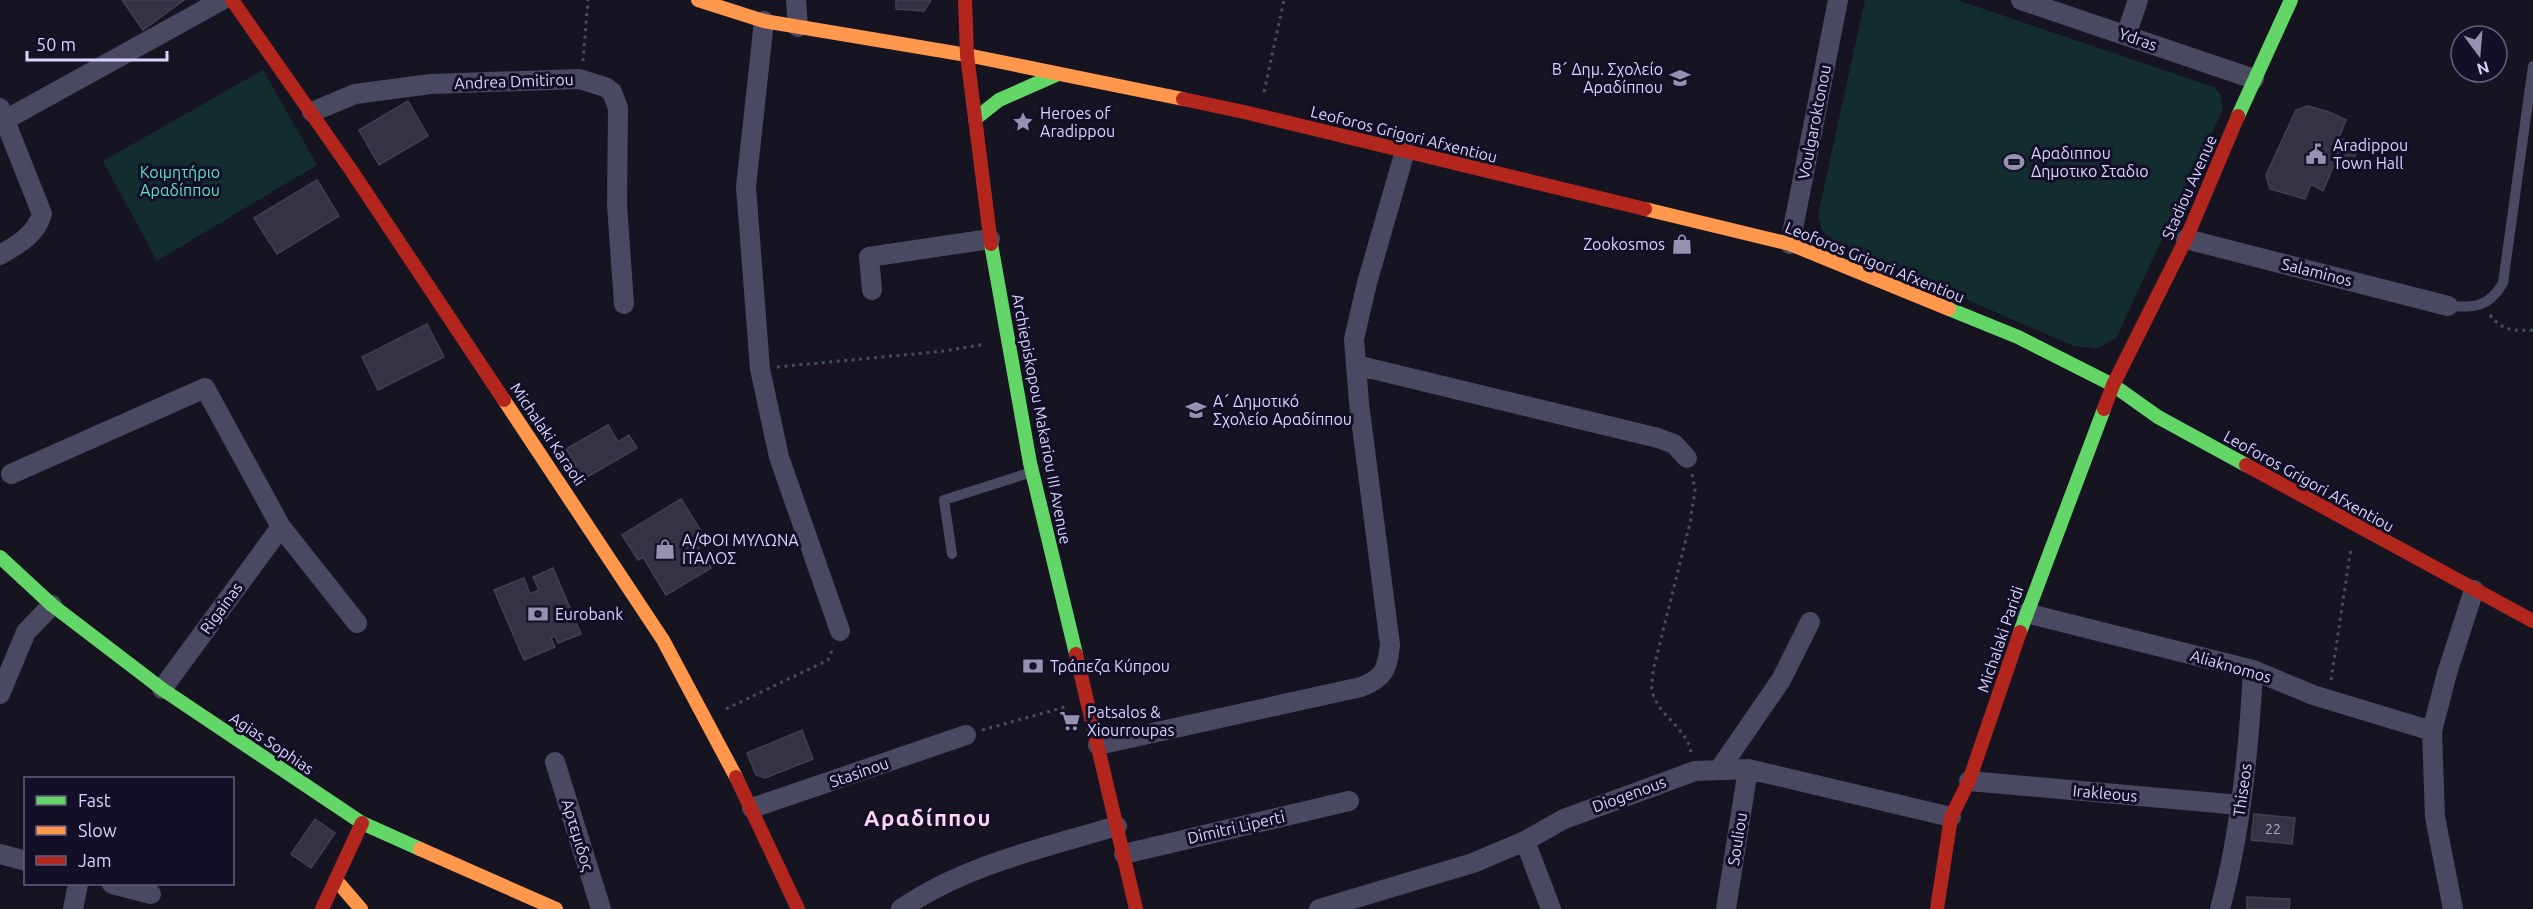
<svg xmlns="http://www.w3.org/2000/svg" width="2533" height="909" font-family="Ubuntu,sans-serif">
  <rect width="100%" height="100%" fill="#161421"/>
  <path fill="#132c2d" d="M1865,0H1957L2214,87L2220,94L2223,109L2116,338L2097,349L2074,346L1836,243L1822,231L1818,215Z
    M263,70L317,165L157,261L103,161Z"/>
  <path fill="#343243" stroke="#433f54" stroke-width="1.5" d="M122,0H184L143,30Z
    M896,0H931L924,11L896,9Z
    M408,101L428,136L379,165L359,130Z
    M2308,106L2329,112L2346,120L2339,138L2359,146L2351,166L2335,162L2323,191L2311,184L2305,199L2270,189L2266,175L2296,110Z
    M317,180L339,216L277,254L254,218Z
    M427,324L444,357L378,390L362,357Z
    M608,425L618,442L629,435L637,448L577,483L569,469L576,465L566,449Z
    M681,499L703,534L694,540L711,568L666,595L643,557L638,560L622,535Z
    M553,568L581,634L558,643L555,636L551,638L555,647L524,660L494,590L524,578L530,594L539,590L533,577Z
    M802,730L813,759L765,778L756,775L747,753Z
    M2254,814L2295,818L2292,844L2251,840Z
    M315,819L335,833L311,868L291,854Z
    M2247,897L2290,899L2289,909H2247Z"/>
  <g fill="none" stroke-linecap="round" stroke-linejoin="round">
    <path stroke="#44505f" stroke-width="3" stroke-dasharray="3 4.5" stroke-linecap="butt" d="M583,61L588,0
      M1264,92L1284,0
      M2490,315C2502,331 2515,331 2533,330
      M777,367L945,351L985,344
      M2331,680L2351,548
      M726,709L828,660L833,648
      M982,730L1065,707
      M1691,752C1687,728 1658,716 1652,691C1651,685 1653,677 1653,671L1690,523L1695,490L1692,474"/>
    <path stroke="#4a4962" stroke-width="10" d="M2448,306C2475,308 2489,307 2503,283L2533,66
      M952,554L944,500L1032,472"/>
    <path stroke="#4a4962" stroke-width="20" d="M796,0L798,27
      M2021,0L2254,79
      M764,21L746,187L760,369L779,457L840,631
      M2126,35L2138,0
      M0,108L42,214C35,236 18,244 0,255
      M312,112L355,94L431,84L579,79L605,87L612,92L618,108L617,205L624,304
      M5,120L222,0
      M2186,239L2448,306
      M1790,244L1838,0
      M872,290L869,257L990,239
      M1356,365L1658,438L1674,444L1687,458
      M11,474L205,388L281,527L357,623
      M2026,613L2253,670L2313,695L2432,731
      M162,689L281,527
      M0,694L26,632L52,605
      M1098,745L1361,687C1385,678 1387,669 1390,645L1359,403L1354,339L1367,283L1405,151
      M555,762L601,909
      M1719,770L1781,680L1810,622
      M1969,781L2240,805
      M752,808L966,735
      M1525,841L1551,909
      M0,854L26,861
      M1124,854L1349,801
      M112,884L151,894
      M73,909L78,884
      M901,909C965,865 1043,848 1117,826
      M1319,909L1473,863L1525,841L1564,819L1695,771L1748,769L1951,817
      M1726,909L1748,769
      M2220,909C2241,832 2249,750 2253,670
      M2453,909L2435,817L2432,731L2447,673L2474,590"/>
    <path stroke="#63d668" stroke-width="14" d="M2238,116L2291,0
      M975,119L999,100L1058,74
      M991,244L1030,463L1076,654
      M1949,309L2018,337L2113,385L2158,417L2246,465
      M0,557L52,605L162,689L362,823L420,849
      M2020,632L2104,409"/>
    <path stroke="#ff974d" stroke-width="14" d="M698,0L764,21L967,55L1183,99
      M1645,209L1790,244L1949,309
      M504,400L663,640L736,777
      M420,849L556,909
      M336,880L361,909"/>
    <path stroke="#b3261e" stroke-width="14" d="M232,0L351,170L504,400
      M965,0L967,55L991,244
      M1183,99L1244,112L1645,209
      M2104,409L2113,385L2186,239L2238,116
      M2246,465L2533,621
      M1076,654L1136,909
      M736,777L798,909
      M322,909L362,823
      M1937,909L1951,817L1969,781L2020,632"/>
  </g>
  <defs>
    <g id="school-bare" transform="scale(1.62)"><path d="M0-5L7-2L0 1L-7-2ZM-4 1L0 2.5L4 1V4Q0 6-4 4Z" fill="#9591b1" stroke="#130f26" stroke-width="2.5" paint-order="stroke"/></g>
    <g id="sight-bare" transform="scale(1.62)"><path d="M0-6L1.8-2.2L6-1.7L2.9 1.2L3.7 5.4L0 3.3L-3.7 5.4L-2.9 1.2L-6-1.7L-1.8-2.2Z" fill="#9591b1" stroke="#130f26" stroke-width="2.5" paint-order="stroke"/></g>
    <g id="civic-bare" transform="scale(1.62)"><path d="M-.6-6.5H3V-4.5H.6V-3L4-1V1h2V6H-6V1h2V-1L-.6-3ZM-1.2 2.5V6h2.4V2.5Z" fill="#9591b1" stroke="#130f26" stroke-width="2.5" paint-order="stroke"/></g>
    <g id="stadium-bare" transform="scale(1.62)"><path d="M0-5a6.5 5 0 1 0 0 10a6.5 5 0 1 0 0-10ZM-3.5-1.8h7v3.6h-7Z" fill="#9591b1" stroke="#130f26" stroke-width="2.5" paint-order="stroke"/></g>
    <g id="shop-bare" transform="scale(1.62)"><path d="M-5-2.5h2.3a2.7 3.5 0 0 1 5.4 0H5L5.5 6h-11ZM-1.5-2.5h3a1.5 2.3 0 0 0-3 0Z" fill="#9591b1" stroke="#130f26" stroke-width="2.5" paint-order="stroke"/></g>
    <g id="bank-bare" transform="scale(1.62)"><path d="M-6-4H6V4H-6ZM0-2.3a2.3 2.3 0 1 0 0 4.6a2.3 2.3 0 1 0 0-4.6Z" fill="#9591b1" stroke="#130f26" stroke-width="2.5" paint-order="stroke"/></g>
    <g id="supermarket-bare" transform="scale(1.62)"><path d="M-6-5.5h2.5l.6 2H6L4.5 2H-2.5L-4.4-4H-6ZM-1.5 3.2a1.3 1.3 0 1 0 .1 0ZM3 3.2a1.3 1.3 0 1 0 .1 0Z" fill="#9591b1" stroke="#130f26" stroke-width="2.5" paint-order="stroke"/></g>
  </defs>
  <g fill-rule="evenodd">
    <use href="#school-bare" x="1680" y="78"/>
    <use href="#sight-bare" x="1023" y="122"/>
    <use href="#civic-bare" x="2316" y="154"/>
    <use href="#stadium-bare" x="2014" y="162"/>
    <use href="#shop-bare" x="1682" y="244"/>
    <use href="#school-bare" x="1196" y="410"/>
    <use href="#shop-bare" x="665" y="549"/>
    <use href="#bank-bare" x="538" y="614"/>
    <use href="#bank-bare" x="1033" y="666"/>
    <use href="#supermarket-bare" x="1070" y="721"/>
  </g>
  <g text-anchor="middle" stroke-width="6" stroke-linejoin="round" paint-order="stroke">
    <g font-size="14" fill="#b0acd0">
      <text x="2273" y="834">22</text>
    </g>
    <g font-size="16" fill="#d9d4ff" stroke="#130f26">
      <text transform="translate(2138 39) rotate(19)" y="6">Ydras</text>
      <text transform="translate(514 81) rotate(-2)" y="6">Andrea Dmitirou</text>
      <text transform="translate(1814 122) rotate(-79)" y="6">Voulgaroktonou</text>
      <text transform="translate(1404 134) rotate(14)" y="6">Leoforos Grigori Afxentiou</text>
      <text transform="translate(2189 187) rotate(-66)" y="6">Stadiou Avenue</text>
      <text transform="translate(1875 262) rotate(22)" y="6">Leoforos Grigori Afxentiou</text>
      <text transform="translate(2317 272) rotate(14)" y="6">Salaminos</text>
      <text transform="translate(1042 419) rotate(79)" y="6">Archiepiskopou Makariou III Avenue</text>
      <text transform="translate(548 434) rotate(56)" y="6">Michalaki Karaoli</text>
      <text transform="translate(2309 481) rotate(29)" y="6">Leoforos Grigori Afxentiou</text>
      <text transform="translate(221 608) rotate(-54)" y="6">Rigainas</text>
      <text transform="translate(2000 639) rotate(-71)" y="6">Michalaki Paridi</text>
      <text transform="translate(2231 666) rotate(16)" y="6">Aliaknomos</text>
      <text transform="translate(272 743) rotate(34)" y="6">Agias Sophias</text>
      <text transform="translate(859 772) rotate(-19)" y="6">Stasinou</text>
      <text transform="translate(2242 790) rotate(-82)" y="6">Thiseos</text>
      <text transform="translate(2105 793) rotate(5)" y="6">Irakleous</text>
      <text transform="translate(1629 794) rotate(-20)" y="6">Diogenous</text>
      <text transform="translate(1236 827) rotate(-13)" y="6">Dimitri Liperti</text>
      <text transform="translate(578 835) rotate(73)" y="6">Αρτεμιδος</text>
      <text transform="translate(1737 839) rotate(-81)" y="6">Souliou</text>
    </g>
    <g font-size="16" fill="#d9d4ff" stroke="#130f26" text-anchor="start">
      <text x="1663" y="75" text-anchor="end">Β´ Δημ. Σχολείο<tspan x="1663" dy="18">Αραδίππου</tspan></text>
      <text x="1040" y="119">Heroes of<tspan x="1040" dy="18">Aradippou</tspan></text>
      <text x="2333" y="151">Aradippou<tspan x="2333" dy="18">Town Hall</tspan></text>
      <text x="2031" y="159">Αραδιππου<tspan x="2031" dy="18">Δημοτικο Σταδιο</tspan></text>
      <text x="1665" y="250" text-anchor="end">Zookosmos</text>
      <text x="1213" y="407">Α´ Δημοτικό<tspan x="1213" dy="18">Σχολείο Αραδίππου</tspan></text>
      <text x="682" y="546">Α/ΦΟΙ ΜΥΛΩΝΑ<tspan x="682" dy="18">ΙΤΑΛΟΣ</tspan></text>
      <text x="555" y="620">Eurobank</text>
      <text x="1050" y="672">Τράπεζα Κύπρου</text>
      <text x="1087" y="718">Patsalos &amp;<tspan x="1087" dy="18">Xiourroupas</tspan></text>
    </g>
    <g font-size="16" fill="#5fe0c0" stroke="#130f26">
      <text x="180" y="178">Κοιμητήριο<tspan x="180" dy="18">Αραδίππου</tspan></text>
    </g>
    <g font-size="22" font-weight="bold" letter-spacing="1.5" fill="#ffd6f0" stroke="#130f26">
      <text x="928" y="826">Αραδίππου</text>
    </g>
  </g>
  <rect x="24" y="777" width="210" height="108" fill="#130f26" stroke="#625e7d" stroke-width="1.5"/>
  <rect x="36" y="796" width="30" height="9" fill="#63d668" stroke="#625e7d" stroke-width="1.5"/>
  <text x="78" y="807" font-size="18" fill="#d9d4ff">Fast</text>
  <rect x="36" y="826" width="30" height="9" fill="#ff974d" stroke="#625e7d" stroke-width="1.5"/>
  <text x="78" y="837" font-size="18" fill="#d9d4ff">Slow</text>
  <rect x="36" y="856" width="30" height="9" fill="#b3261e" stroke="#625e7d" stroke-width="1.5"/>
  <text x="78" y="867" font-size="18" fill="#d9d4ff">Jam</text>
  <g transform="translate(2479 54) rotate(164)"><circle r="28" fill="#130f26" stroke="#625e7d" stroke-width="1.5"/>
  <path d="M0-4.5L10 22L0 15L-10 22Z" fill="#9591b1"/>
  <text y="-9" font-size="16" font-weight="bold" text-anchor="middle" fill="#d9d4ff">N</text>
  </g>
  <path d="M27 51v9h140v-9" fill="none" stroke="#d9d4ff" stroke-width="3"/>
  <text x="36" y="51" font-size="18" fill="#d9d4ff" stroke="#130f26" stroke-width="4.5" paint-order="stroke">50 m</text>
</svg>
